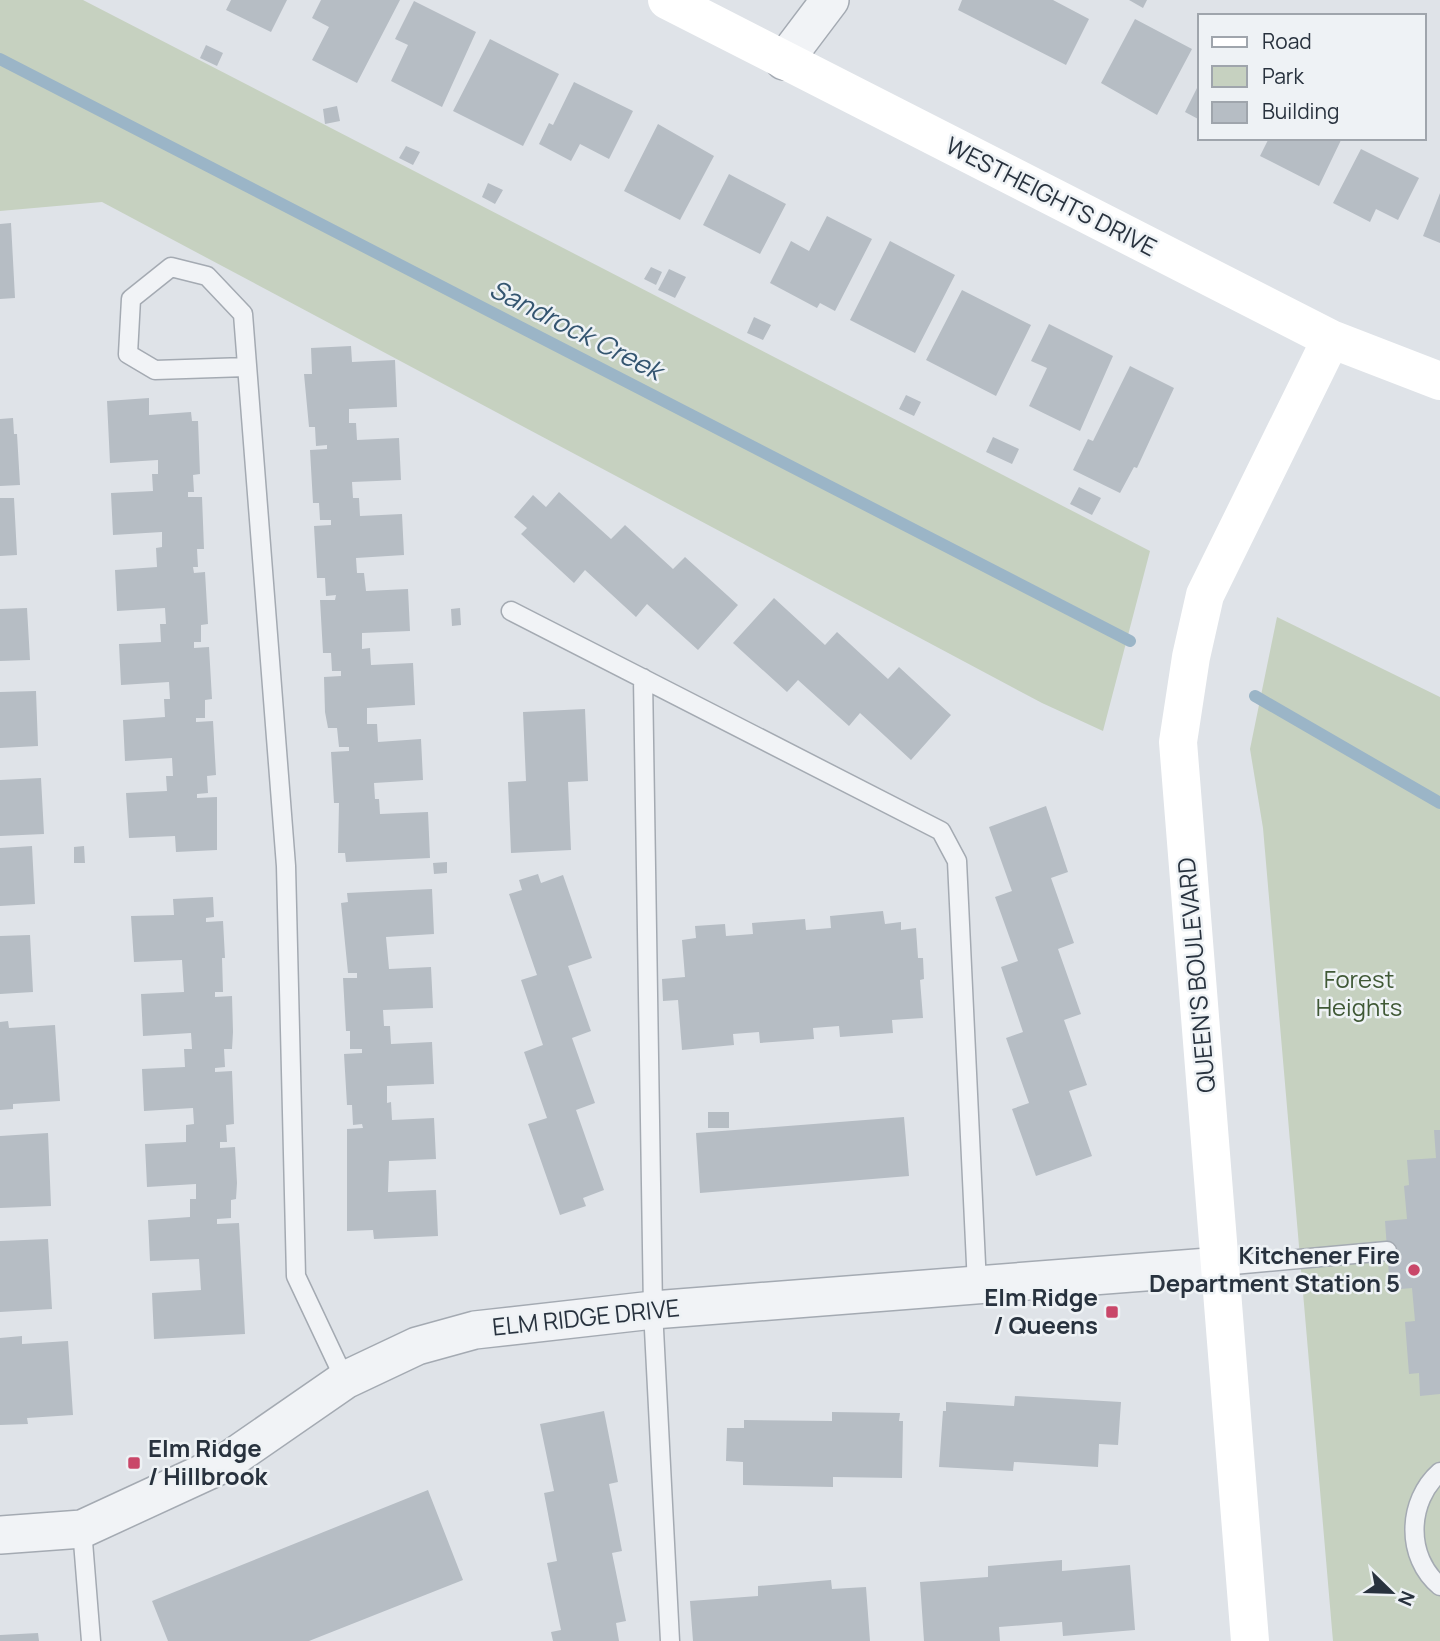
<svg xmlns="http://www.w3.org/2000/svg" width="1440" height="1641" font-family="Manrope,sans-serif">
  <rect width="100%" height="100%" fill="#dfe3e8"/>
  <path fill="#c6d1c0" d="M0,0H83L1150,551L1103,731L1042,703L102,202L0,211Z
    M1277,617L1440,697V1641H1333L1263,828L1250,749Z"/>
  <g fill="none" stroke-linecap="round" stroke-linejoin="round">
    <path stroke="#9bb5c7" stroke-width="12" d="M0,59L1130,641
      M1255,696L1440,803"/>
  </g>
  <path fill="#b6bdc4" d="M231,0H287L271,32L226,10Z
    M321,0H400L357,83L312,60L329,27L312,18Z
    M962,0H1053L1089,19L1066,65L958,10Z
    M1129,0H1147L1143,8Z
    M414,1L476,32L442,107L391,81L408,45L395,39Z
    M1135,19L1192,49L1157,115L1101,83Z
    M490,39L559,74L523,146L453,111Z
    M206,45L223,53L217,66L200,58Z
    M574,82L633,111L609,159L580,144L571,161L539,144L549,123L553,125Z
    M1200,82V120L1185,112Z
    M337,106L340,121L325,124L323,109Z
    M658,124L714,156L680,220L624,191Z
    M1269,138H1342L1319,186L1260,156Z
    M406,146L420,152L413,165L399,158Z
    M1361,149L1419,178L1398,220L1376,209L1370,222L1333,203Z
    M729,174L786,204L760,254L703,225Z
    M488,183L503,190L495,204L482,197Z
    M1440,193V243L1423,236Z
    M827,216L872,239L835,311L820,303L817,308L770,283L791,241L809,251Z
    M11,223L15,298L0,299V224Z
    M890,241L955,275L915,353L850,320Z
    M651,267L662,272L656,285L644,279Z
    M669,269L686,277L675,298L658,290Z
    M962,290L1031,325L996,396L926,360Z
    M754,317L771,325L763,340L747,333Z
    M1049,324L1113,356L1080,431L1029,406L1047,368L1031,361Z
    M351,346L352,362L395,360L397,407L349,409V423H356L357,440L399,438L401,480L352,482L353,498H359L360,516L402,514L404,555L356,558L357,573H364L366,591L408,589L410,631L362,633V649L370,648L371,665L413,663L415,705L367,708V724H377L378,742L421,739L423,780L374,783L375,799H379L380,814L428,812L430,858L346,862L345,853H338L339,803H334L331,752L349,751V747H339L337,728H328L325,712L324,677L341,676V671H332L331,653H323L320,600H335L336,595L326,596L325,578H317L314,526L331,525V520H320L319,503H313L310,450L327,449V445L316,446L315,427H309L304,374H312L311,348Z
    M1130,366L1174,388L1137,468L1134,467L1120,493L1073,470L1088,439L1093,441Z
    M906,395L921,402L914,416L899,409Z
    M149,398V415L191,412L192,421H198L200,474L193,475L194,492H188V497H202L204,549H197L198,567H193L194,573L205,572L208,624L201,625V642H194V648L209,647L212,699L205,700V718H196V722L213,721L216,775L207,776L208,793L197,794V798L217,797V850L176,852L175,836L129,838L126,793L167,791L166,776H173L172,758L125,761L123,720L165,717L164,699H170L169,682L121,685L119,644L161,642L160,624H166L165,608L117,611L115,570L157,567L156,548L162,547V532L113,535L111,493L153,491L152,474H158V460L110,463L107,401Z
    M13,418L14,434H17L20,485L0,486V419Z
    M993,437L1019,449L1012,464L986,452Z
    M1079,487L1101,498L1092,515L1070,504Z
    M559,492L611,539L625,525L673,569L685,557L738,605L698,650L647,604L636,617L585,570L574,583L521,534L527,528L514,517L533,495L546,507Z
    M0,498H14L17,555L0,556Z
    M774,598L825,645L837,632L888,679L899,667L951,715L911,760L860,713L849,726L798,680L787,692L733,643Z
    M27,608L30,660L0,661V609Z
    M460,608L461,625L452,626L451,609Z
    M36,691L38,746L0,748V692Z
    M585,709L588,781L568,782L571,850L511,853L508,782L526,781L523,712Z
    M41,778L44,834L0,836V780Z
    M1046,806L1068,872L1051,878L1074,943L1058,949L1081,1014L1064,1020L1087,1085L1069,1091L1092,1156L1036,1176L1012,1109L1029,1103L1006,1038L1023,1032L1001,967L1018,961L995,897L1012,891L989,827Z
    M32,846L35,904L0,906V848Z
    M84,846L85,863H74V847Z
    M447,862V873L434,874L433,863Z
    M538,874L541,883L563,875L592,958L568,966L591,1031L572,1038L595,1103L576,1110L604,1190L583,1198L586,1206L560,1215L528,1124L547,1118L524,1052L543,1045L521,980L537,975L509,894L522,890L519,880Z
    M432,889L434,934L386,937L389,969L431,967L433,1008L383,1010L384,1026H390L391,1044L432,1042L434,1084L387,1086V1103L391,1102L392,1120L434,1118L436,1159L389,1161L388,1192L436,1190L438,1236L374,1239L373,1230L347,1231V1129L363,1128L362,1124L353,1125L352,1105H347L344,1054L362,1053V1049H350V1031H346L343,978H357V973H348L341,903L348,902L347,893Z
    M213,897L214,917L206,918V922L223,921L225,958H222L223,992H215V997L232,996L233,1032L232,1049H224L225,1067L215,1068V1072L232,1071L234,1124L226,1125L227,1142H220V1148L235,1147L237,1183L236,1199L231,1200V1218L217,1219V1224L239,1223L245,1334L154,1339L152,1293L201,1290L199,1259L150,1261L148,1220L190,1217V1199H196V1184L147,1187L145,1144L186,1142V1125L194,1124L193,1108L144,1111L142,1069L185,1067L184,1049H192L191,1033L143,1036L141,994L184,992L182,960L134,962L131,916L174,915L173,899Z
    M883,911L885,924L901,922V930L916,928L918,958H923L924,979L920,980L923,1018L892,1020L893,1033L840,1037L839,1026L813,1028L814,1039L760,1043L759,1032L733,1034L734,1045L682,1050L678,1000L663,1001L662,979L685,977L682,940L696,938L695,926L725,924L726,936L753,934L752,923L805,919L806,930L831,928L830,916Z
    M30,935L33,992L0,994V936Z
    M8,1021L9,1028L55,1025L60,1101L13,1104V1109L0,1110V1022Z
    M708,1112H729V1128H708Z
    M904,1117L909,1176L700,1193L696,1133Z
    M1434,1130H1440V1394L1420,1396L1419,1373L1409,1374L1405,1322L1415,1321L1412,1288L1390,1290L1385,1221L1407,1219L1404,1186L1409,1185L1407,1160L1436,1158Z
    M48,1133L51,1206L0,1208V1136Z
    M48,1239L52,1309L0,1312V1241Z
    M22,1336V1344L68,1341L73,1415L27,1418L28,1424L0,1425V1338Z
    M1015,1396L1121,1402L1118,1445L1099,1444L1098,1467L1014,1462L1013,1471L939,1467L943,1411H946V1402L1014,1406Z
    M604,1411L618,1482L609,1484L622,1551L612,1553L626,1621L616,1623L619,1641H553L551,1632L561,1630L547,1563L557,1561L544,1493L554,1491L540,1424Z
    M832,1412L900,1413L899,1421H903L902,1478L833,1477V1487L743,1485V1462L726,1461L727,1428H744V1420L832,1421Z
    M428,1490L463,1580L309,1641H168L152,1601Z
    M1062,1560V1571L1130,1565L1135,1630L1063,1636L1062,1622L999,1627L1000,1641H924L920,1582L988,1577V1566Z
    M831,1580L832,1589L866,1587L870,1641H693L690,1601L758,1596V1586Z
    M38,1633L39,1641H0V1635Z"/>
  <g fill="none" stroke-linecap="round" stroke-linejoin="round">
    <g stroke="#a4aab2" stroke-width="21">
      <path id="lane" d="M246,367L155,370L128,354L131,299L171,267L207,276L243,314L286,866L296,1276L345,1380
        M511,611L941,831L957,861L977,1285
        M643,678L653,1310L670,1641
        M1222,1266L1387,1251
        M1440,1472C1407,1501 1405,1557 1440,1586
        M82,1529L91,1641"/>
    </g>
    <g stroke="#a4aab2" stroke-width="40">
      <path id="street" d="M784,61L830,0
        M0,1535L82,1529L225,1463L345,1380L417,1346L475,1330L653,1310L1222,1266"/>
    </g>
    <use href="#lane" stroke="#f1f3f6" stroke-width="18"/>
    <use href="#street" stroke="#f1f3f6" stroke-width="37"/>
    <path stroke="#fff" stroke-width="38" d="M667,0L1331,339L1440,381
      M1250,1641L1178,742L1191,657L1205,595L1331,339"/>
  </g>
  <g fill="#c94769" stroke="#eef2f5" stroke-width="2.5">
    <circle cx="1414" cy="1270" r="7"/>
    <rect x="1105" y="1305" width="14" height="14" rx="3.5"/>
    <rect x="127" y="1456" width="14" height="14" rx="3.5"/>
  </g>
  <g text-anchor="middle" stroke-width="5" stroke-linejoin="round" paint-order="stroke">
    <g font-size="24" fill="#28323e" stroke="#eef2f5">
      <text transform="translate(1051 197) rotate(27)" y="8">WESTHEIGHTS DRIVE</text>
      <text transform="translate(1197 975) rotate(-95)" y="8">QUEEN'S BOULEVARD</text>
      <text transform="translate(586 1318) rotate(-6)" y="8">ELM RIDGE DRIVE</text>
    </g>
    <g font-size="24" fill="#405936" stroke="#eef2f5">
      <text x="1359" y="988">Forest<tspan x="1359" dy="28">Heights</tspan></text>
    </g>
    <g font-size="24" font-weight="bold" fill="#28323e" stroke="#eef2f5" text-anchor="end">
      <text x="1400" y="1264">Kitchener Fire<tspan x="1400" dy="28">Department Station 5</tspan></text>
      <text x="1098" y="1306">Elm Ridge<tspan x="1098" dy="28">/ Queens</tspan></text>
      <text x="148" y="1457" text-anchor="start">Elm Ridge<tspan x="148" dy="28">/ Hillbrook</tspan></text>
    </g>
    <g font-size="26" font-style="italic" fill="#345570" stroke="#eef2f5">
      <text transform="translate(576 330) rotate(27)" y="9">Sandrock Creek</text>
    </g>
  </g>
  <rect x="1198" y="14" width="228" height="126" fill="#eef2f5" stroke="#9fa5ac" stroke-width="2"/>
  <rect x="1212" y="37" width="35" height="10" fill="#ffffff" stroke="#9fa5ac" stroke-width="2"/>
  <text x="1262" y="49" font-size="21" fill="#28323e">Road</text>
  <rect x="1212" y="66" width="35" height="21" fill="#c6d1c0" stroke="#9fa5ac" stroke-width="2"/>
  <text x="1262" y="84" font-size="21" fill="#28323e">Park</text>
  <rect x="1212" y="102" width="35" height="21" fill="#b6bdc4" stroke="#9fa5ac" stroke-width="2"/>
  <text x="1262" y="119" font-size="21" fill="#28323e">Building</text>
  <g transform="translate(1391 1592) rotate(113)" stroke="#eef2f5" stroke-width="5" paint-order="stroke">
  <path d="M0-5L12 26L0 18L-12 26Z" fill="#28323e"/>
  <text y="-10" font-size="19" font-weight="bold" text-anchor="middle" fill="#28323e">N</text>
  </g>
</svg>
